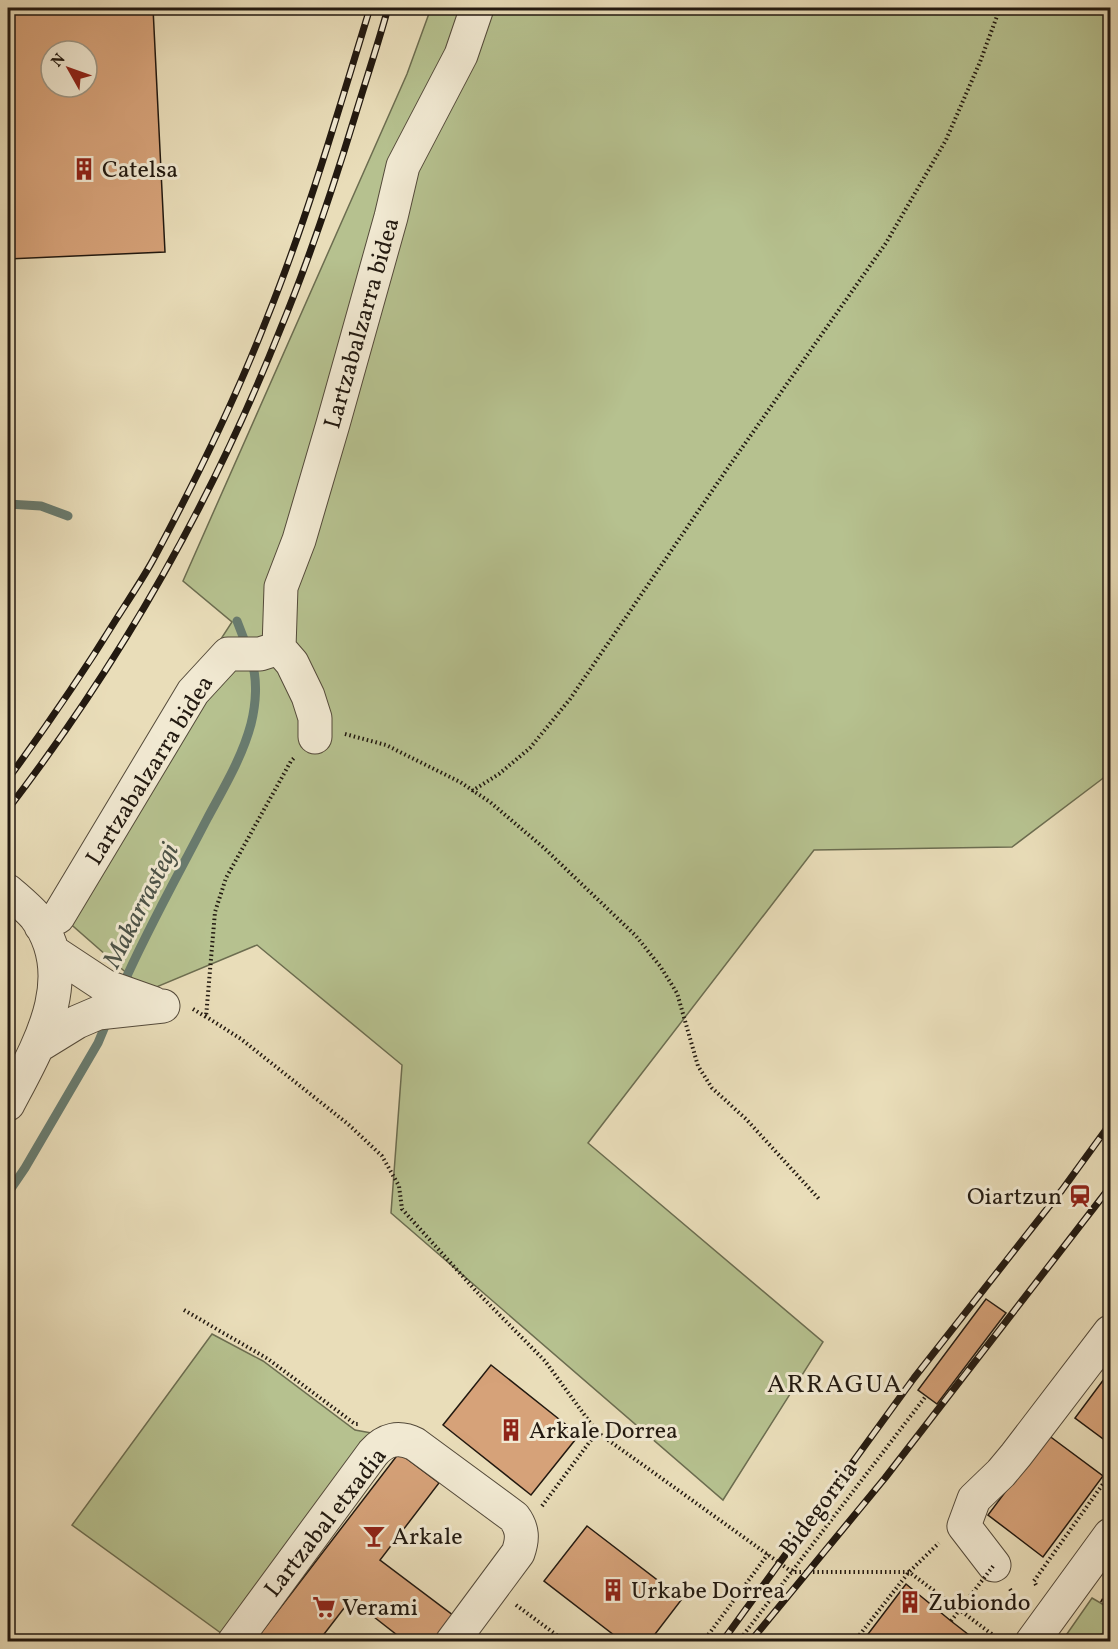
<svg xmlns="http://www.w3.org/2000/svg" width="1118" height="1649" font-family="Vollkorn,serif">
  <rect width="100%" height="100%" fill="#e9ddb9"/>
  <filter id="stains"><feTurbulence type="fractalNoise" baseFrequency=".00333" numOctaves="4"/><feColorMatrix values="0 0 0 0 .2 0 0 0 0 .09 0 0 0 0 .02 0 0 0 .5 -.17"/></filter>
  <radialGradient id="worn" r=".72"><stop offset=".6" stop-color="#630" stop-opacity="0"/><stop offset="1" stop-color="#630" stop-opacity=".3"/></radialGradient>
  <path fill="#b6c18f" stroke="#6c6d50" stroke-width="1.5" d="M431,8H1110V773L1012,847L814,850L588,1143L823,1342L723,1500L391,1213L402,1065L257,945L147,991L49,905L232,622L183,581L407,74Z
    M212,1334L263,1361L355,1430L377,1434L225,1636L72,1525Z
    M1092,1598L1109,1608L1110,1606V1630L1087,1641H1062Z"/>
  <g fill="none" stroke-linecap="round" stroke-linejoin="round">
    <path stroke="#687b6f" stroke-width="9" d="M8,504L41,506L68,516
      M237,621L247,647
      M122,987C147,930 178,875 207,819C223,789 242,758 251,724C256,704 258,679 251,660
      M8,1193L25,1168L98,1043L108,1019"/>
  </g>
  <path fill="#d6a279" stroke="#221910" stroke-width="1.5" fill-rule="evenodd" d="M8,8H153L165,252L8,259ZM51,51H87V87H51Z
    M986,1299L1006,1313L937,1404L918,1390Z
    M491,1365L579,1435L531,1495L443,1425Z
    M1110,1371V1444L1075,1418Z
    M1048,1435L1103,1476L1043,1557L988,1515Z
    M399,1453L439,1483L380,1560L458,1619L441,1642H406L351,1599L318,1642H254Z
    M587,1526L682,1599L649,1642H623L544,1581Z
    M906,1584L951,1621L978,1642H862Z"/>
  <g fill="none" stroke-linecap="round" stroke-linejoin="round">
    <g stroke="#544a3a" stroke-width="35">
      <path id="minor" d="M315,737V718L308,696L292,663L279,648L281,587L299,540L333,424L391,217L403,166L461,55L477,8
        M8,891C17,899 27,907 35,916C81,977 38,1047 8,1104
        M41,926L58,917L193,692L228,654H260L279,648
        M52,951L105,986L153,1003
        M38,1046L77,1022L98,1013L163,1006
        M994,1565L964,1526L974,1499L1001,1473L1016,1455L1110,1332
        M234,1642L373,1453C385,1439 399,1436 415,1444L514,1517C523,1529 523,1539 518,1553L452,1642
        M1032,1642L1110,1535"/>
    </g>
    <path stroke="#221910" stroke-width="4" stroke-dasharray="1.5 3" stroke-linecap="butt" d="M345,734L386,745L460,782L490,802L544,848L636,936L660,966L677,993L698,1066L712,1088L746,1119L819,1199
      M472,791L499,774L530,748L570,699L725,472L886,243L946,140L980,62L1000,8
      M193,1009L206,1017L215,912L226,878L291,761L295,757
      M205,1016L241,1039L348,1124L382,1156L399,1186L402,1209L476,1291L545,1361L597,1432L792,1572H909L1001,1641
      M184,1310L268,1359L355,1424H358
      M542,1506L597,1432
      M1036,1585L1034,1581L1110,1474
      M1010,1589L1016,1598L1023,1603
      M1101,1600L1108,1604L1110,1600
      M516,1605L566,1642
      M703,1642L768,1554
      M738,1642L926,1396
      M854,1642L909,1572L939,1543"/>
    <use href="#minor" stroke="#f1e9d2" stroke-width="33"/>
    <g stroke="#221910" stroke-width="7">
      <path id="rail" d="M8,779C46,727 83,673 117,618C129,599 142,580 153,560C195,482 235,400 267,318C308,216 338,112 370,8
        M8,809C120,663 212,501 280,330C309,260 333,188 355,116C366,80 378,44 388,8
        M722,1642L914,1378L1062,1190L1110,1124
        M750,1642L885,1478L1110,1187"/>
    </g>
    <use href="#rail" stroke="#f1e9d2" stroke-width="4.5" stroke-dasharray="14" stroke-linecap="butt"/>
    <path stroke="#221910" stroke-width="4" stroke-dasharray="1.5 3" stroke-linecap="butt" d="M951,1621L994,1565"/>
  </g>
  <defs>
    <g id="building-bare" transform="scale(1.8)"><path d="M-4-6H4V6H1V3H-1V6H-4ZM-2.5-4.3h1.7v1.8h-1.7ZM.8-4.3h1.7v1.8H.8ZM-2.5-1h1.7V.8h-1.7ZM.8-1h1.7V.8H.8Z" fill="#8f2418" stroke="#f1e9d2" stroke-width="2.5" paint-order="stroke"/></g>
    <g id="station-bare" transform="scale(1.8)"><path d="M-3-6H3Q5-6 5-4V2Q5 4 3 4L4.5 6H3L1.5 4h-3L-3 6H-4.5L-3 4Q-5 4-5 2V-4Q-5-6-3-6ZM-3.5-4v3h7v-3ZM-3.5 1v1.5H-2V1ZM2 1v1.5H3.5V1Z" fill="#8f2418" stroke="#f1e9d2" stroke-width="2.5" paint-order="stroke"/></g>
    <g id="bar-bare" transform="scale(1.8)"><path d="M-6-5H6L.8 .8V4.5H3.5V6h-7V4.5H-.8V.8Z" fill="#8f2418" stroke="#f1e9d2" stroke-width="2.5" paint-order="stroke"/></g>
    <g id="supermarket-bare" transform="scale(1.8)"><path d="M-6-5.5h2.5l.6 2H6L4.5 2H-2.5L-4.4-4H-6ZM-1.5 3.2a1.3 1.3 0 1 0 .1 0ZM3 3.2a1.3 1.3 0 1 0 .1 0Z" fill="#8f2418" stroke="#f1e9d2" stroke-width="2.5" paint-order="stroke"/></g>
  </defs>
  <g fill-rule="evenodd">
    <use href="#building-bare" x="84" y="169"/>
    <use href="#station-bare" x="1080" y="1196"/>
    <use href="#building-bare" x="511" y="1430"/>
    <use href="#bar-bare" x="374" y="1536"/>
    <use href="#building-bare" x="613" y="1590"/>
    <use href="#building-bare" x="910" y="1602"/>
    <use href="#supermarket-bare" x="324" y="1607"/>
  </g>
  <g text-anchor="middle" stroke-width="6" stroke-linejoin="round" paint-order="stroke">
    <g font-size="24" fill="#221910" stroke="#f1e9d2" text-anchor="start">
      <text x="102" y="177">Catelsa</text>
      <text x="1062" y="1204" text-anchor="end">Oiartzun</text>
      <text x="529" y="1438">Arkale Dorrea</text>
      <text x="392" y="1544">Arkale</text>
      <text x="631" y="1598">Urkabe Dorrea</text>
      <text x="928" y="1610">Zubiondo</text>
      <text x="342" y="1615">Verami</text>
    </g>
    <g font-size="24" fill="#221910" stroke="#f1e9d2">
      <text transform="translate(361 323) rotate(-74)" y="8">Lartzabalzarra bidea</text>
      <text transform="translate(149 770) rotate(-58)" y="8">Lartzabalzarra bidea</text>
      <text transform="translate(818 1508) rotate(-53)" y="8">Bidegorria</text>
      <text transform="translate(325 1522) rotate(-52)" y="8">Lartzabal etxadia</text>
    </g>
    <g font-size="26" font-style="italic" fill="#4b5247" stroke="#f1e9d2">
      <text transform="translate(140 905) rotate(-63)" y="9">Makarrastegi</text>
    </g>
    <g font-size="26" letter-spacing="1.5" fill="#221910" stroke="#f1e9d2">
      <text x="835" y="1392">ARRAGUA</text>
    </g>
  </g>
  <rect width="1118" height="1649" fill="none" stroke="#e9ddb9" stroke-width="30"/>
  <rect x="9" y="9" width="1100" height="1631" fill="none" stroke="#221910" stroke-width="3"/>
  <rect x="15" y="15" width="1088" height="1619" fill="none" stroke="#221910" stroke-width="1.5"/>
  <g transform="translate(69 69) rotate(310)"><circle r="28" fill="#f1e9d2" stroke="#9e9684" stroke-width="1.5"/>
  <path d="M0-4.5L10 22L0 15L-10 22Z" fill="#8f2418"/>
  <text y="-9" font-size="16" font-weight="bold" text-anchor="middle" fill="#221910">N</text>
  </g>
  <rect width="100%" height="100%" filter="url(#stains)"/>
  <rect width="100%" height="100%" fill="url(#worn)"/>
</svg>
